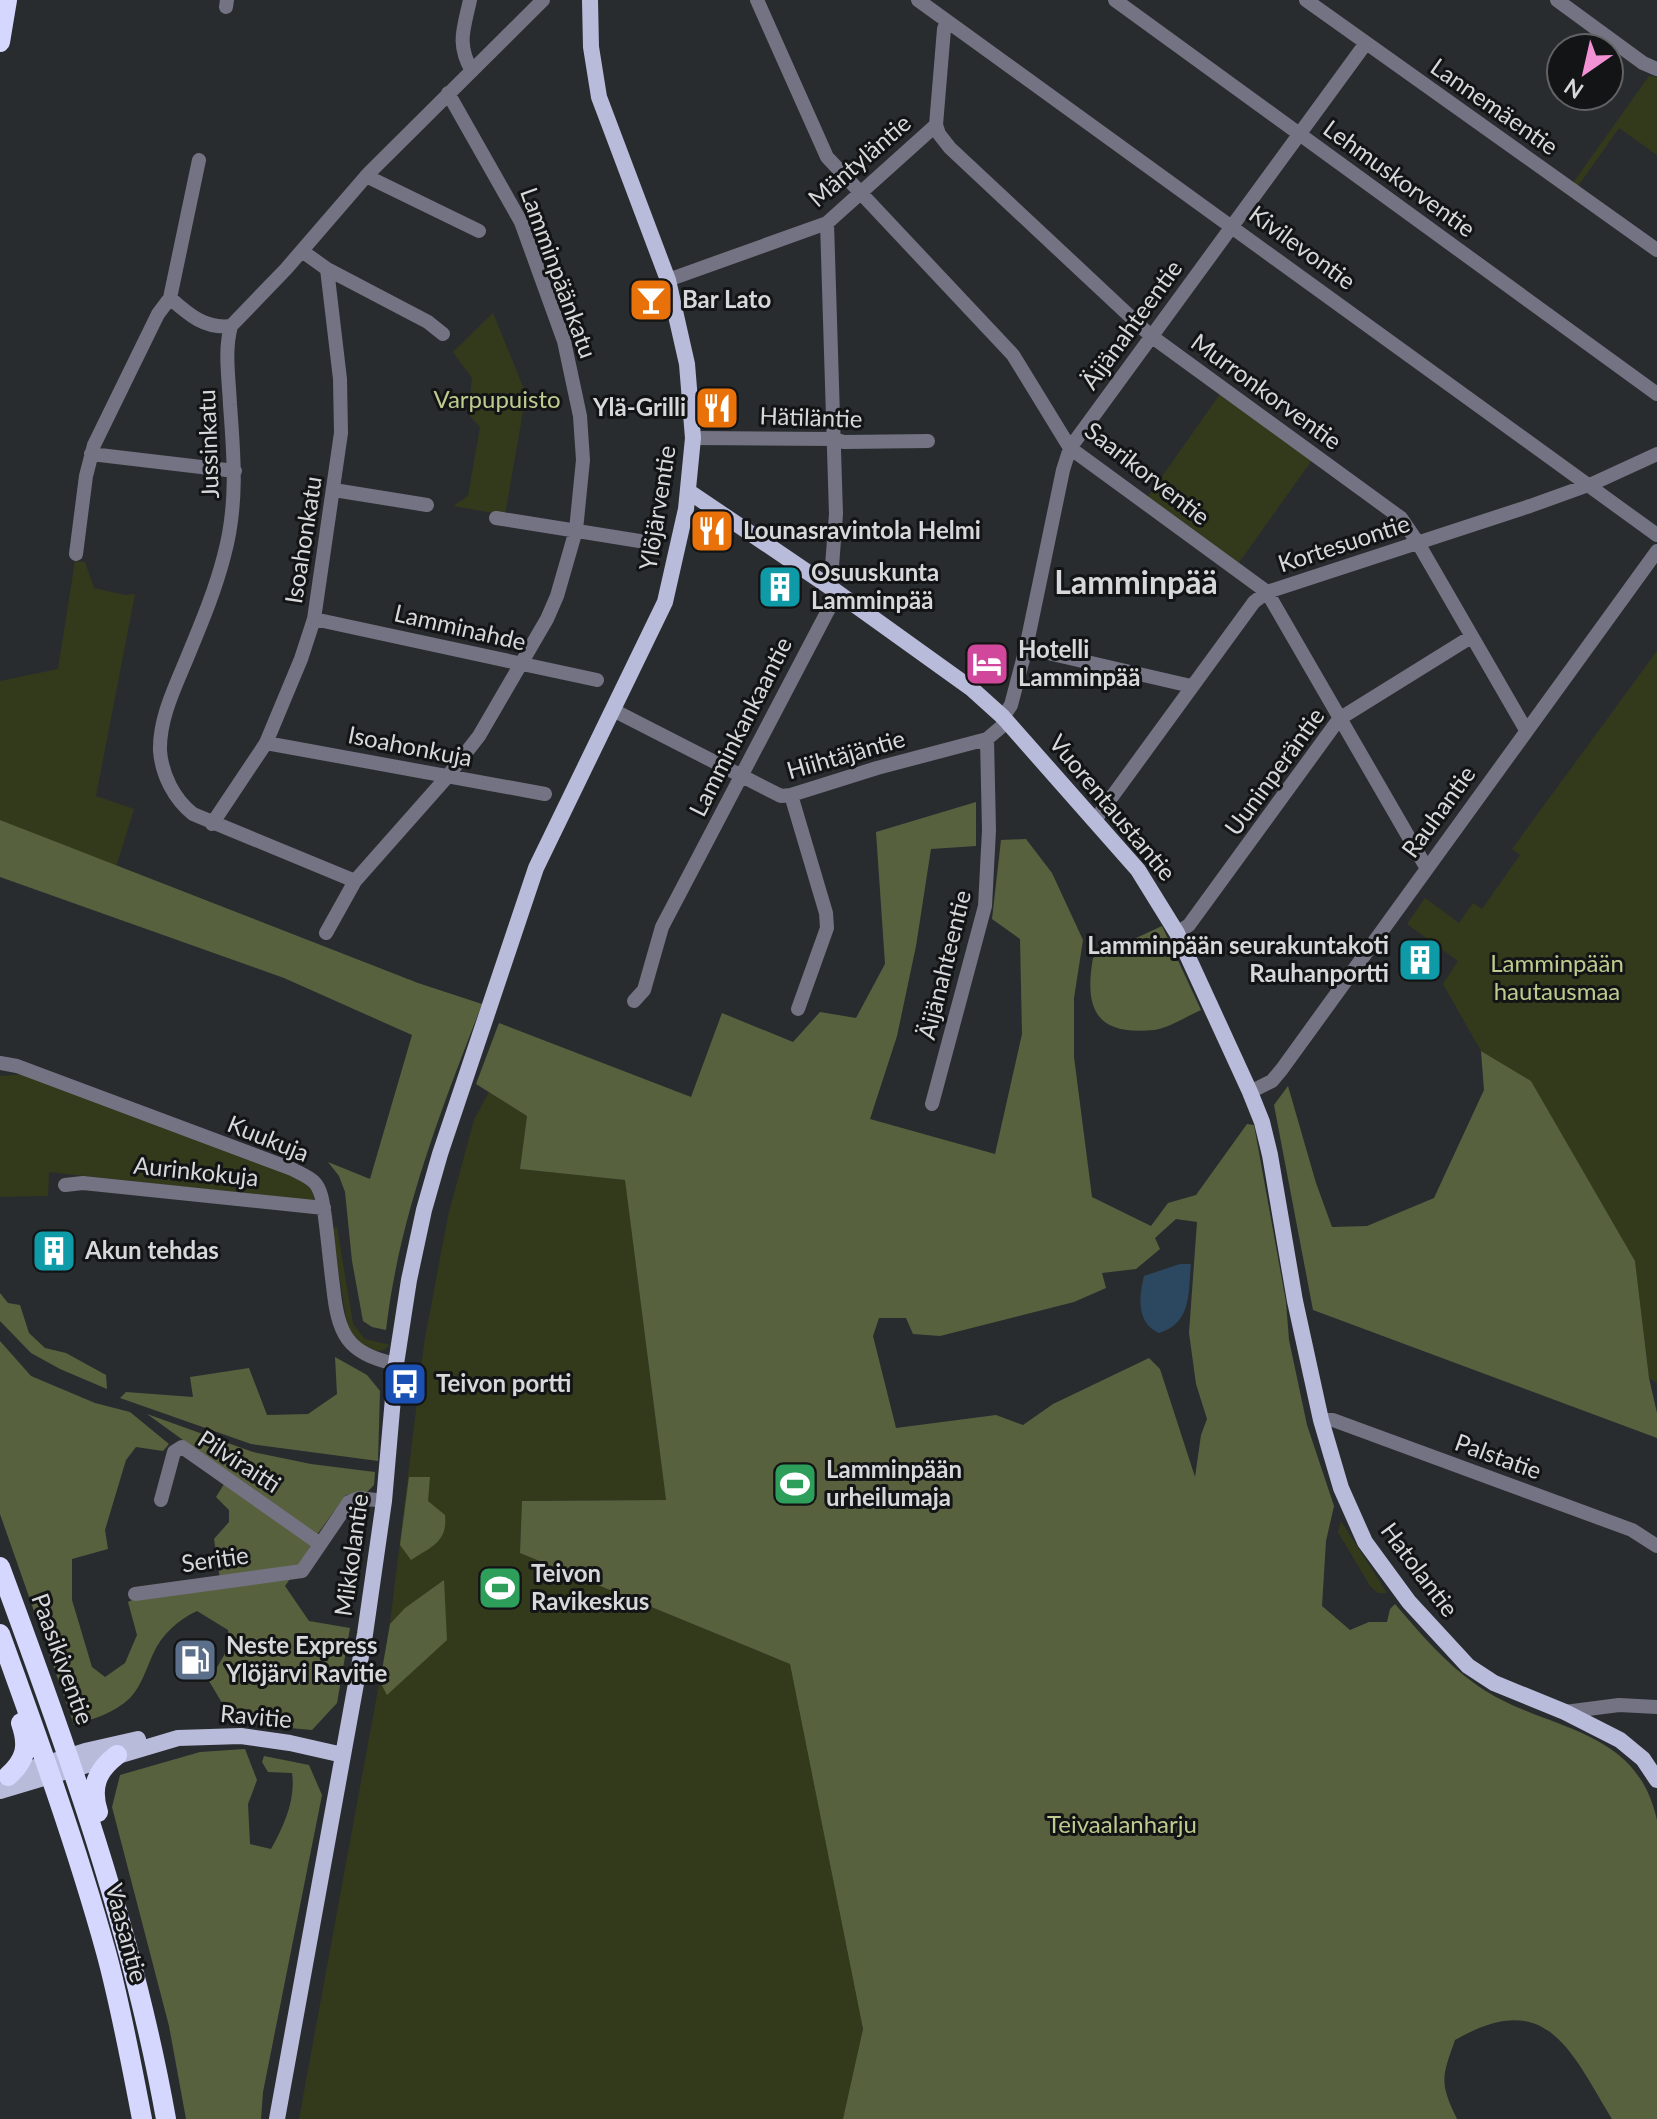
<svg xmlns="http://www.w3.org/2000/svg" width="1657" height="2119" font-family="Lato,sans-serif">
  <rect width="100%" height="100%" fill="#292c2f"/>
  <path fill="#333a1c" d="M1649,76L1657,77V155L1619,128L1578,186L1573,183Z
    M493,313L526,394L505,515L453,506L468,496L480,427L468,414L472,378L453,352Z
    M1220,394L1312,460L1238,564L1147,498Z
    M75,561L85,562L94,588L125,595L135,594L96,796L134,809L116,867L0,820V681L58,669Z
    M1657,651V1383L1649,1378L1635,1261L1531,1081L1481,1051L1443,984L1458,961L1407,924L1425,898L1459,923L1473,903L1482,909L1520,855L1512,849Z
    M24,1074L278,1169C293,1177 314,1182 314,1201L49,1172L48,1196L0,1197V1076Z
    M489,1092L527,1116L520,1169L625,1180L666,1500L522,1501L520,1553L790,1664L863,2029L843,2119H299L390,1624L424,1344L448,1216L474,1120Z
    M337,1227L353,1324L365,1339L390,1345L384,1350L376,1351L359,1342L348,1330L332,1229Z
    M1341,1521L1387,1593H1378L1370,1586L1338,1532Z"/>
  <path fill="#58613e" fill-rule="evenodd" d="M976,802V846L931,849L916,946L897,1036L870,1119L995,1154L1022,1034L1020,939L992,919L1001,840L1026,839L1052,873L1083,940L1074,998V1057L1092,1197L1151,1226L1168,1203L1196,1195L1247,1124L1254,1125L1286,1302L1289,1340L1307,1425L1334,1506L1326,1541L1322,1606L1350,1630L1369,1622H1387L1390,1609L1395,1604C1420,1633 1446,1664 1478,1686C1544,1732 1636,1724 1657,1820V2119H1612C1570,2050 1547,1987 1455,2040C1442,2077 1439,2082 1457,2119H843L863,2029L790,1664L520,1553L522,1501L666,1500L625,1180L520,1169L527,1116L476,1084L499,1023L691,1097L722,1013L793,1042L820,1012L856,1018L885,964L876,832ZM1176,1219L1197,1222L1189,1333L1196,1384L1207,1419L1201,1435L1195,1477L1160,1369L1149,1358L1053,1404L1023,1425L996,1415L896,1428L873,1336L879,1318H906L913,1334L940,1336L1074,1302L1106,1288L1102,1273L1136,1269L1160,1249L1155,1238Z
    M0,820L418,983L482,1004C441,1110 399,1217 386,1330L372,1327L363,1321L352,1261L345,1192L339,1176L328,1162L370,1179L412,1035L284,978L0,877Z
    M1162,926L1201,1010C1187,1016 1169,1028 1154,1030C1096,1036 1084,1009 1093,958Z
    M1481,1051L1531,1081L1635,1261L1649,1378L1657,1413V1438L1313,1310L1274,1105L1288,1086L1316,1183L1332,1227L1367,1226L1434,1198L1484,1090Z
    M0,1293L8,1303L20,1305L29,1333L45,1348L66,1353L106,1375L107,1389L60,1369L31,1353L0,1321Z
    M0,1341L31,1376L95,1403L130,1412L169,1444L163,1451L136,1447L126,1460L105,1530L108,1549L72,1559V1600L92,1667L105,1677L125,1663L137,1635L128,1602L142,1595L292,1576L285,1586L309,1621L350,1628L337,1703L312,1730L234,1723L209,1681L230,1645L228,1630L197,1611C178,1620 162,1634 153,1654C146,1669 142,1685 130,1698C114,1713 94,1719 74,1725L0,1514Z
    M335,1357L367,1375L380,1391L378,1461L251,1444L120,1398L126,1392L193,1397L190,1377L249,1368L267,1415L308,1414L337,1394Z
    M147,1414L253,1452L311,1464L375,1472L374,1485L367,1492L346,1495L316,1536Z
    M409,1477H430L428,1501L445,1515C448,1542 431,1547 411,1560L400,1545Z
    M226,1481L313,1542L296,1569L220,1579L214,1539L229,1522V1510L216,1497Z
    M444,1580L447,1640L387,1695L380,1682L390,1624L405,1608Z
    M245,1749L257,1780L248,1804L250,1844L271,1849C284,1826 296,1799 292,1773L268,1772L262,1762L264,1756L309,1765L322,1795L263,2092L261,2119H186L169,2026L112,1807L120,1775L200,1752Z"/>
  <path fill="#2c4760" d="M1180,1264H1191C1188,1293 1192,1323 1159,1333C1136,1323 1139,1296 1144,1276Z"/>
  <g fill="none" stroke-linecap="round" stroke-linejoin="round">
    <path stroke="#737383" stroke-width="14" d="M470,0C464,28 456,44 472,71
      M757,0L827,157L1013,355L1070,448L1267,592L1426,867
      M918,0L1657,535
      M1115,0L1657,394
      M1306,0L1657,250
      M1557,0L1643,63L1657,69
      M226,7L227,0
      M936,125L939,134L950,148L1151,336L1401,518L1418,543L1526,730
      M199,160L170,298C189,315 205,329 231,326
      M366,176L479,231
      M327,269L428,322L443,334
      M668,280L827,223L936,125L944,29L947,21
      M693,438L833,439L844,442L928,441
      M91,454L235,471
      M334,490L427,505
      M496,518L652,543
      M76,554L86,476L94,445L158,314L170,298
      M314,619L597,680
      M1026,648L1191,686
      M613,710L781,796L791,795L877,768L987,739L1007,722
      M1003,717L1011,705L1026,648L1063,470L1070,448L1366,43
      M266,743L545,794
      M791,795L826,913L827,928L798,1009
      M1095,820L1254,602L1267,592L1530,506L1594,483L1657,454
      M212,824L266,743L301,659L314,619L341,433L340,379L327,269L302,251
      M355,881L193,814C174,799 162,775 160,751C159,719 175,687 187,658C201,624 215,591 224,556C238,505 234,456 230,405C229,379 224,351 231,326L286,269L368,174L543,0
      M326,933L355,881L447,777L479,736L547,619L557,596L576,530L583,460L580,416L564,341L521,222L448,93
      M1177,933L1189,925L1339,719L1471,637
      M634,1001L644,990L662,927L834,599L831,579L836,514L827,223
      M0,1063L17,1066L292,1169C299,1173 308,1176 314,1182C322,1190 323,1205 325,1217C328,1240 330,1263 333,1286C338,1333 346,1354 396,1364
      M1250,1092L1272,1081L1282,1069L1657,551
      M932,1104L985,906L989,830L987,739
      M65,1185L83,1183L324,1208
      M1321,1420H1333L1632,1530L1657,1546
      M161,1500L174,1452L182,1447L320,1544
      M135,1594L302,1571L349,1502L359,1498L384,1501
      M1565,1712L1619,1705L1657,1707"/>
    <path stroke="#b9bbdb" stroke-width="16" d="M688,491L834,590L972,689L1003,717L1138,870L1177,933L1250,1092L1262,1122L1270,1155L1295,1301L1321,1420L1341,1488L1365,1542L1409,1602L1468,1666L1494,1683L1565,1712L1620,1740L1643,1759L1657,1780
      M7,1776L85,1751L138,1739
      M0,1791L178,1738L241,1736L290,1743L343,1755
      M277,2119L365,1634L384,1501L396,1364L409,1280L424,1210L440,1154L536,868L665,602L686,509L693,438L687,364L668,280L599,97L591,47L590,0"/>
    <path stroke="#d5d7fe" stroke-width="20" d="M0,42L7,0
      M0,1567C67,1748 132,1928 166,2119
      M0,1634C38,1739 76,1844 106,1952C121,2007 131,2063 142,2119
      M8,1776C26,1760 29,1746 21,1723
      M98,1812C90,1787 97,1770 117,1755"/>
  </g>
  <defs>
    <g id="bar-square" transform="scale(2.3)"><rect x="-9" y="-9" width="18" height="18" rx="4" fill="#e8710a" stroke="#131415"/><path d="M-6-5H6L.8 .8V4.5H3.5V6h-7V4.5H-.8V.8Z" fill="#fff"/></g>
    <g id="restaurant-square" transform="scale(2.3)"><rect x="-9" y="-9" width="18" height="18" rx="4" fill="#e8710a" stroke="#131415"/><path d="M-5-6h1v4h1v-4h1v4h1v-4h1v5L-1.5 .5V6h-2V.5L-5-1ZM5-6V6H3V1.5H1.5Q1.5-4 5-6Z" fill="#fff"/></g>
    <g id="building-square" transform="scale(2.3)"><rect x="-9" y="-9" width="18" height="18" rx="4" fill="#0f9aa8" stroke="#131415"/><path d="M-4-6H4V6H1V3H-1V6H-4ZM-2.5-4.3h1.7v1.8h-1.7ZM.8-4.3h1.7v1.8H.8ZM-2.5-1h1.7V.8h-1.7ZM.8-1h1.7V.8H.8Z" fill="#fff"/></g>
    <g id="hotel-square" transform="scale(2.3)"><rect x="-9" y="-9" width="18" height="18" rx="4" fill="#d1479c" stroke="#131415"/><path d="M-6-4.5h1.5V1H6V5H4.5V3h-9V5H-6ZM-4 0a1.8 1.8 0 1 1 3.6 0ZM.5 0V-2.5h3Q6-2.5 6 0Z" fill="#fff"/></g>
    <g id="bus-square" transform="scale(2.3)"><rect x="-9" y="-9" width="18" height="18" rx="4" fill="#1a4fb4" stroke="#131415"/><path d="M-5-6H5V4H4V6H2V4H-2V6H-4V4H-5ZM-3.5-4V0h7V-4ZM-3.5 1.2v1.5H-2V1.2ZM2 1.2v1.5H3.5V1.2Z" fill="#fff"/></g>
    <g id="stadium-square" transform="scale(2.3)"><rect x="-9" y="-9" width="18" height="18" rx="4" fill="#2e9e5b" stroke="#131415"/><path d="M0-5a6.5 5 0 1 0 0 10a6.5 5 0 1 0 0-10ZM-3.5-1.8h7v3.6h-7Z" fill="#fff"/></g>
    <g id="fuel-square" transform="scale(2.3)"><rect x="-9" y="-9" width="18" height="18" rx="4" fill="#5c6f8a" stroke="#131415"/><path d="M-5.5-6h7V0h2V4h1.3V-2.5L3-4.5l.8-.8L6-3V5H2.5V1h-1V6h-7ZM-4.2-4.7v3.2H.2V-4.7Z" fill="#fff"/></g>
  </defs>
  <g fill-rule="evenodd">
    <use href="#bar-square" x="651" y="300"/>
    <use href="#restaurant-square" x="717" y="408"/>
    <use href="#restaurant-square" x="712" y="531"/>
    <use href="#building-square" x="780" y="587"/>
    <use href="#hotel-square" x="987" y="664"/>
    <use href="#building-square" x="1420" y="960"/>
    <use href="#building-square" x="54" y="1251"/>
    <use href="#bus-square" x="405" y="1384"/>
    <use href="#stadium-square" x="795" y="1484"/>
    <use href="#stadium-square" x="500" y="1588"/>
    <use href="#fuel-square" x="195" y="1660"/>
  </g>
  <g text-anchor="middle" stroke-width="6" stroke-linejoin="round" paint-order="stroke">
    <g font-size="24" fill="#d6d8da" stroke="#131415">
      <text transform="translate(1494 107) rotate(35)" y="8">Lannemäentie</text>
      <text transform="translate(860 161) rotate(-41)" y="8">Mäntyläntie</text>
      <text transform="translate(1399 179) rotate(36)" y="8">Lehmuskorventie</text>
      <text transform="translate(1302 248) rotate(36)" y="8">Kivilevontie</text>
      <text transform="translate(558 273) rotate(70)" y="8">Lamminpäänkatu</text>
      <text transform="translate(1132 325) rotate(-54)" y="8">Äijänahteentie</text>
      <text transform="translate(1266 392) rotate(36)" y="8">Murronkorventie</text>
      <text transform="translate(811 418) rotate(2)" y="8">Hätiläntie</text>
      <text transform="translate(209 444) rotate(-92)" y="8">Jussinkatu</text>
      <text transform="translate(1147 474) rotate(38)" y="8">Saarikorventie</text>
      <text transform="translate(658 508) rotate(-81)" y="8">Ylöjärventie</text>
      <text transform="translate(304 540) rotate(-81)" y="8">Isoahonkatu</text>
      <text transform="translate(1344 544) rotate(-18)" y="8">Kortesuontie</text>
      <text transform="translate(460 628) rotate(13)" y="8">Lamminahde</text>
      <text transform="translate(741 727) rotate(-63)" y="8">Lamminkankaantie</text>
      <text transform="translate(410 747) rotate(11)" y="8">Isoahonkuja</text>
      <text transform="translate(846 755) rotate(-16)" y="8">Hiihtäjäntie</text>
      <text transform="translate(1275 772) rotate(-54)" y="8">Uuninperäntie</text>
      <text transform="translate(1112 808) rotate(50)" y="8">Vuorentaustantie</text>
      <text transform="translate(1439 812) rotate(-54)" y="8">Rauhantie</text>
      <text transform="translate(945 965) rotate(-76)" y="8">Äijänahteentie</text>
      <text transform="translate(268 1139) rotate(22)" y="8">Kuukuja</text>
      <text transform="translate(196 1172) rotate(6)" y="8">Aurinkokuja</text>
      <text transform="translate(1498 1457) rotate(20)" y="8">Palstatie</text>
      <text transform="translate(239 1462) rotate(33)" y="8">Pilviraitti</text>
      <text transform="translate(352 1555) rotate(-82)" y="8">Mikkolantie</text>
      <text transform="translate(215 1560) rotate(-8)" y="8">Seritie</text>
      <text transform="translate(1419 1570) rotate(53)" y="8">Hatolantie</text>
      <text transform="translate(62 1659) rotate(70)" y="8">Paasikiventie</text>
      <text transform="translate(256 1717) rotate(5)" y="8">Ravitie</text>
      <text transform="translate(126 1933) rotate(75)" y="8">Vaasantie</text>
    </g>
    <g font-size="24" font-weight="bold" fill="#d6d8da" stroke="#131415" text-anchor="start">
      <text x="682" y="308">Bar Lato</text>
      <text x="686" y="416" text-anchor="end">Ylä-Grilli</text>
      <text x="743" y="539">Lounasravintola Helmi</text>
      <text x="811" y="581">Osuuskunta<tspan x="811" dy="28">Lamminpää</tspan></text>
      <text x="1018" y="658">Hotelli<tspan x="1018" dy="28">Lamminpää</tspan></text>
      <text x="1389" y="954" text-anchor="end">Lamminpään seurakuntakoti<tspan x="1389" dy="28">Rauhanportti</tspan></text>
      <text x="85" y="1259">Akun tehdas</text>
      <text x="436" y="1392">Teivon portti</text>
      <text x="826" y="1478">Lamminpään<tspan x="826" dy="28">urheilumaja</tspan></text>
      <text x="531" y="1582">Teivon<tspan x="531" dy="28">Ravikeskus</tspan></text>
      <text x="226" y="1654">Neste Express<tspan x="226" dy="28">Ylöjärvi Ravitie</tspan></text>
    </g>
    <g font-size="24" fill="#bccc8e" stroke="#131415">
      <text x="497" y="408">Varpupuisto</text>
      <text x="1557" y="972">Lamminpään<tspan x="1557" dy="28">hautausmaa</tspan></text>
      <text x="1122" y="1833">Teivaalanharju</text>
    </g>
    <g font-size="32" font-weight="bold" fill="#d6d8da" stroke="#131415">
      <text x="1136" y="594">Lamminpää</text>
    </g>
  </g>
  <g transform="translate(1585 72) rotate(214)"><circle r="38" fill="#131415" stroke="#616264" stroke-width="2"/>
  <path d="M0-6L14 30L0 20L-14 30Z" fill="#f391d5"/>
  <text y="-12" font-size="22" font-weight="bold" text-anchor="middle" fill="#d6d8da">N</text>
  </g>
</svg>
